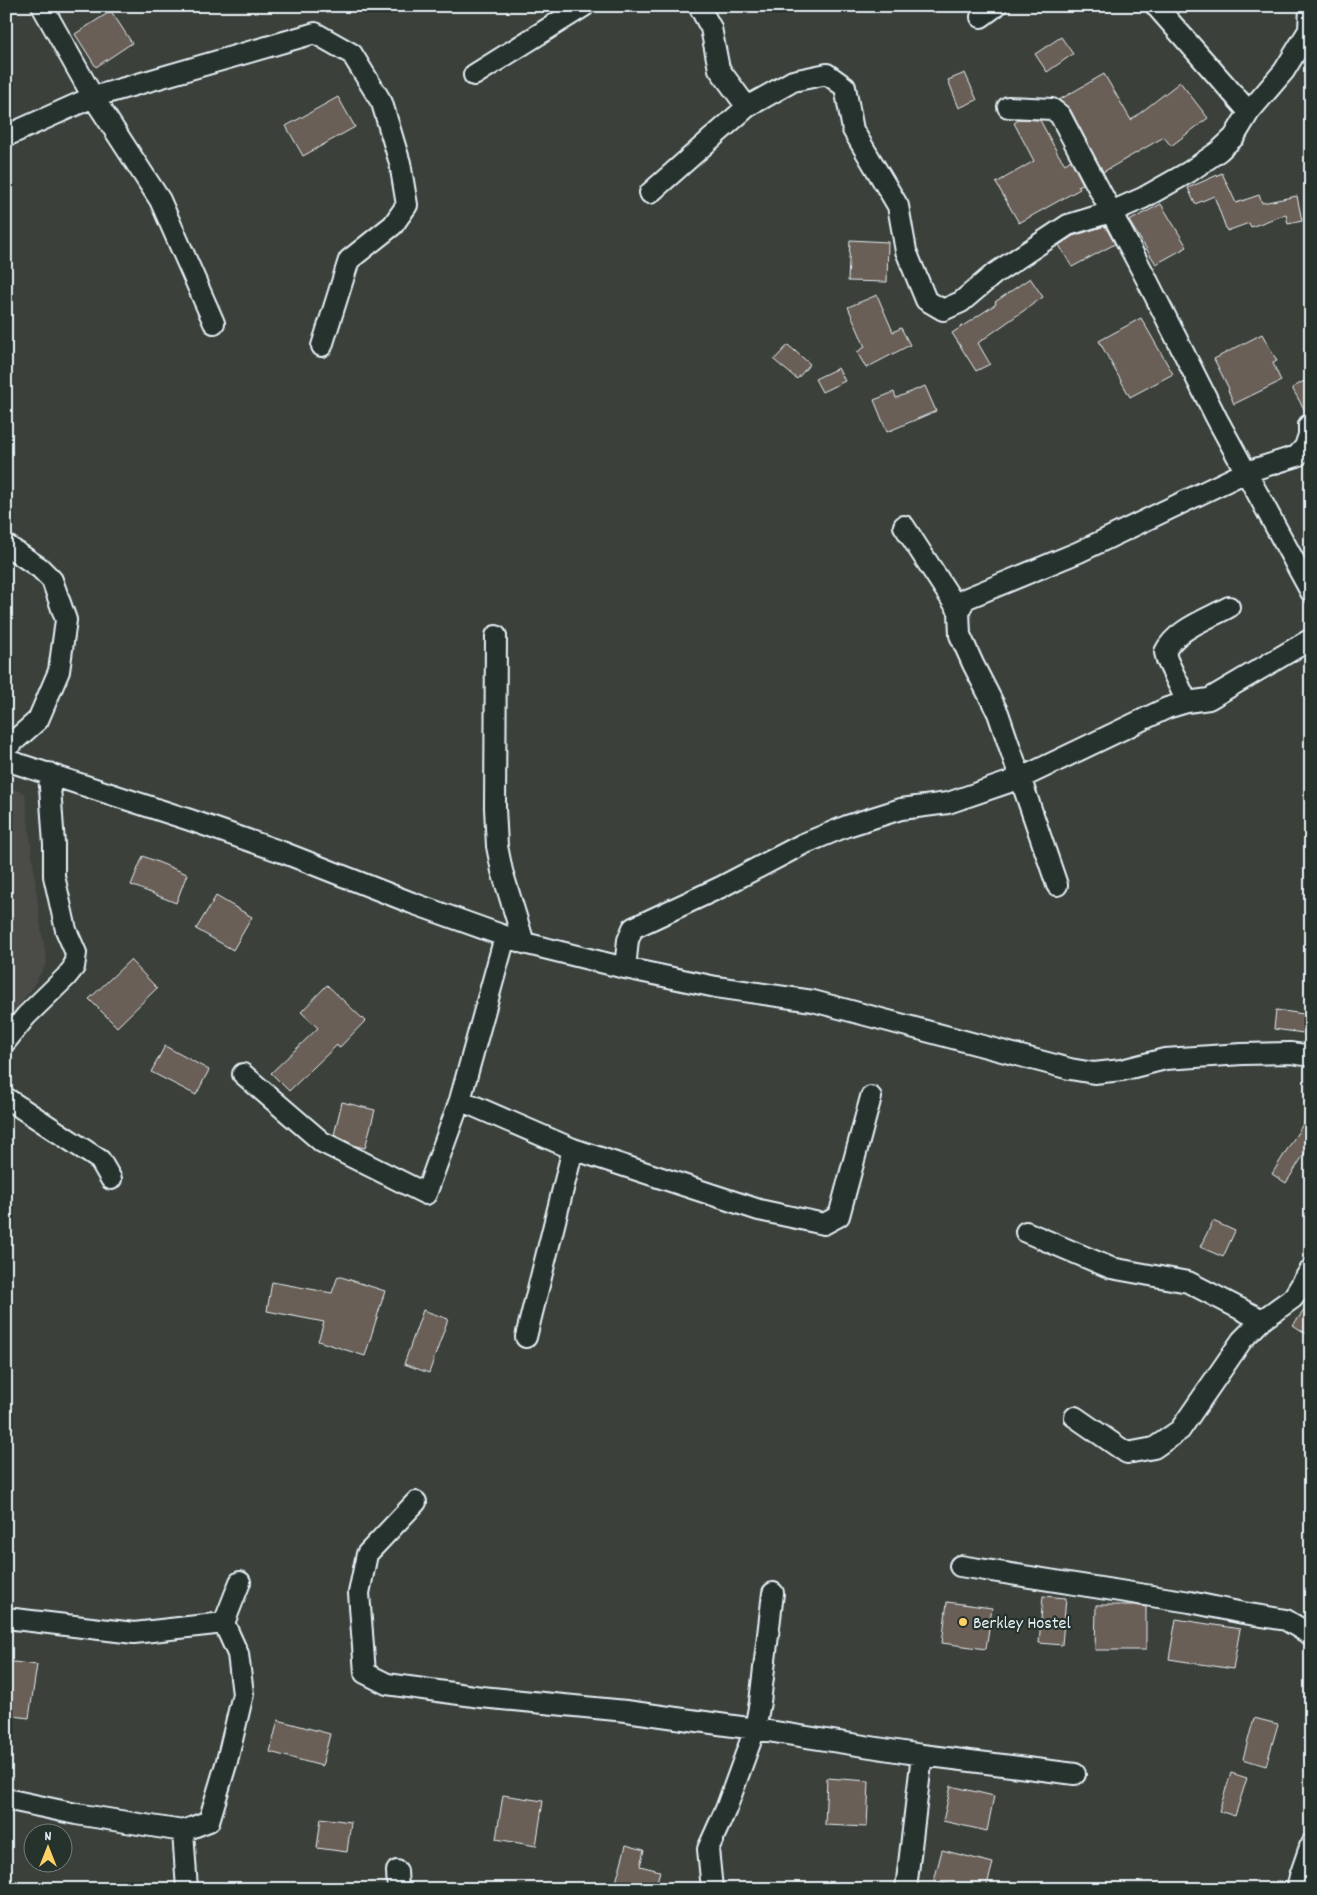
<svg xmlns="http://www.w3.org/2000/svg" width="1317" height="1895" font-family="Dekko,sans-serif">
  <rect width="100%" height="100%" fill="#3b403a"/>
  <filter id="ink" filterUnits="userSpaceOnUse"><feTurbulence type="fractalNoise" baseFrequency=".02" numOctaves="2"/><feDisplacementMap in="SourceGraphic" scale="10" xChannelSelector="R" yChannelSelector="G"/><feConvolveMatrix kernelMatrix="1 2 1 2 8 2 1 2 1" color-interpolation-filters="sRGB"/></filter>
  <g filter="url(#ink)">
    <path fill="#4c4c47" d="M6,787L25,793L40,922L47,962L31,990L6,1021Z"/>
    <path fill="#6b5f57" stroke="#e8f1f8" d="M111,11L132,43L96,67L75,34Z
      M1061,37L1073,54L1047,72L1035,54Z
      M965,73L977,100L959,108L948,80Z
      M1104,74L1131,120L1180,82L1208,118L1171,146L1164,137L1103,172L1070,109L1059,100Z
      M338,97L355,127L303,156L286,126Z
      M1020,119L1040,120L1058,154L1065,164L1071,160L1083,184L1078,186L1080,189L1019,223L996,183L1034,161L1014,123Z
      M1222,173L1236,203L1259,195L1262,203L1297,196L1302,221L1288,224L1286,214L1251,227L1249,223L1227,231L1214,196L1195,204L1188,188Z
      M1161,204L1187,247L1156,264L1129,221Z
      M1105,226L1115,244L1072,267L1059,245L1073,236Z
      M850,240L888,242L887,282L848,281Z
      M1030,278L1043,297L978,343L990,364L976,371L952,333L996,304L995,302Z
      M877,295L893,332L901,328L910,345L866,368L857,352L865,347L848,307Z
      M1141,318L1173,374L1130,397L1099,341Z
      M1262,334L1277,361L1273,363L1281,381L1234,404L1228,390L1229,389L1214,359Z
      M788,345L810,364L797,379L774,360Z
      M838,368L845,381L822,392L815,379Z
      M1304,381L1311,393V414H1307L1292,388Z
      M925,386L936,411L887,432L874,400L894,392L896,398Z
      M143,856L187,874L176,903L131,885Z
      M216,896L252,917L233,950L196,929Z
      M130,960L157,988L117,1027L89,999Z
      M327,985L365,1021L339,1048L337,1045L289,1091L271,1073L318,1028L301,1012Z
      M1276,1010L1311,1015V1034L1274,1029Z
      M165,1046L209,1070L196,1095L151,1072Z
      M342,1102L375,1110L365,1148L356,1146L334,1135Z
      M1311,1111V1143L1286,1183L1272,1174Z
      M1213,1221L1235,1231L1223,1257L1200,1247Z
      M338,1276L385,1291L365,1356L318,1341L324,1322L267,1311L272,1282L332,1293Z
      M1311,1301V1337L1293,1325Z
      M423,1310L448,1319L429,1373L404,1364Z
      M1043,1596L1066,1598L1062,1645L1039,1643Z
      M947,1602L992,1608L986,1649L942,1643Z
      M1096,1605H1134L1146,1607V1650H1095Z
      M1176,1619L1240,1629L1233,1669L1169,1659Z
      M6,1661L37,1665L29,1718L6,1715Z
      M1254,1718L1278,1724L1266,1766L1243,1759Z
      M278,1720L330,1734L322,1766L270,1752Z
      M1231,1773L1247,1778L1235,1816L1219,1811Z
      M827,1778L869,1781L867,1827L825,1825Z
      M951,1786L994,1796L987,1831L943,1821Z
      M503,1795L543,1801L536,1846L496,1839Z
      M321,1818L351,1822L347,1852L317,1848Z
      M626,1845L644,1850L640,1866L660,1871L655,1889H642L616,1882Z
      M942,1850L993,1863L986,1889H964L934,1881Z"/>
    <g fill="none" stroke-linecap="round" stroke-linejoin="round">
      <g stroke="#e8f1f8" stroke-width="24">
        <path id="minor" d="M42,6L93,97L160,200L214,323
          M699,6L711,28L719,69L747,107
          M1156,6L1249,112
          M981,17L996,6
          M474,75L584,6
          M1008,107L1052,109L1060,115L1146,278L1217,419L1311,592
          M6,136L93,97L315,33L352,54L382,103L400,163L407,205L393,225L349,260L322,346
          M650,193L747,107L793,81L827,74L845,87L853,130L898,206L906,251L926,300L943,310L961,302L994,274L1068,225L1111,212L1143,198L1189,172L1219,151L1234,137L1249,112L1284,71L1309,30L1310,6
          M904,526L959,611
          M6,545L40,568L52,580L66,620L59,671L38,720L6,748
          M496,636L495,808L497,846L502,871L524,943
          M1187,702L1167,660L1165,652C1176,629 1208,619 1229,607
          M6,760L190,820L282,852L412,903L524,943L625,968L716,987L813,1001L1070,1069L1094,1073L1122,1070L1165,1059L1242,1054L1291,1053L1311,1056
          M1057,885L998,713L973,664L960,635L959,611L965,599L1079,552L1246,472L1297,456L1305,447L1309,435V425
          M625,968L628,940L633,928L721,887L803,844L847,826L901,809L948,803L1021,778L1167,708L1187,702L1209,699L1311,639
          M6,1041L26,1016L66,977L74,967L76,953L66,930L54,876V844L49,773
          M243,1074L322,1142L426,1194L460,1100L505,937
          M6,1098L100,1160L111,1179
          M460,1100L573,1149L759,1210L824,1224L839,1216L871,1097
          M1026,1232L1111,1268L1188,1282L1262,1320
          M526,1337L573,1149
          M1075,1417L1127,1453L1154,1448L1180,1430L1242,1340L1262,1320L1293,1298L1311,1269
          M416,1502L367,1554L359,1593L365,1673L387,1684L481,1697L626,1711L755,1729L922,1755L1075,1774
          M960,1566L1190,1602L1243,1613L1286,1620L1311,1635
          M6,1618L134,1633L224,1623
          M6,1799L76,1814L183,1831L209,1821L227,1761L243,1694L238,1654L224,1623L240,1582
          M183,1831L187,1889
          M397,1871L398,1889
          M712,1889L708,1849L726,1809L755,1729L760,1702L773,1593
          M906,1889L922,1755
          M1297,1889L1300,1876L1311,1844"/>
      </g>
      <use href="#minor" stroke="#26332d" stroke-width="20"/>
    </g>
  </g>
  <circle fill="#ffd166" stroke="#26332d" stroke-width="2" cx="963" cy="1622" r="5"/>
  <g text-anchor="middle" stroke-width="4.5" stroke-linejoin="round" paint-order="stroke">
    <g font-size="18" fill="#e8f1f8" stroke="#26332d" text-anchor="start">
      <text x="973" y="1628">Berkley Hostel</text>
    </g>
  </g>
  <rect width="1317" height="1895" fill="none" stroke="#26332d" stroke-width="25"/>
  <rect x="12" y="12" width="1292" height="1870" fill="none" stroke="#e8f1f8" stroke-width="2" filter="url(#ink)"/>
  <g transform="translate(48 1848)"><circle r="24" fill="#26332d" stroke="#747f7e"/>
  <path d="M0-4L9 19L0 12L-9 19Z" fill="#ffd166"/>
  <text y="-8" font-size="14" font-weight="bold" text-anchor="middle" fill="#e8f1f8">N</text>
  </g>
</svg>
